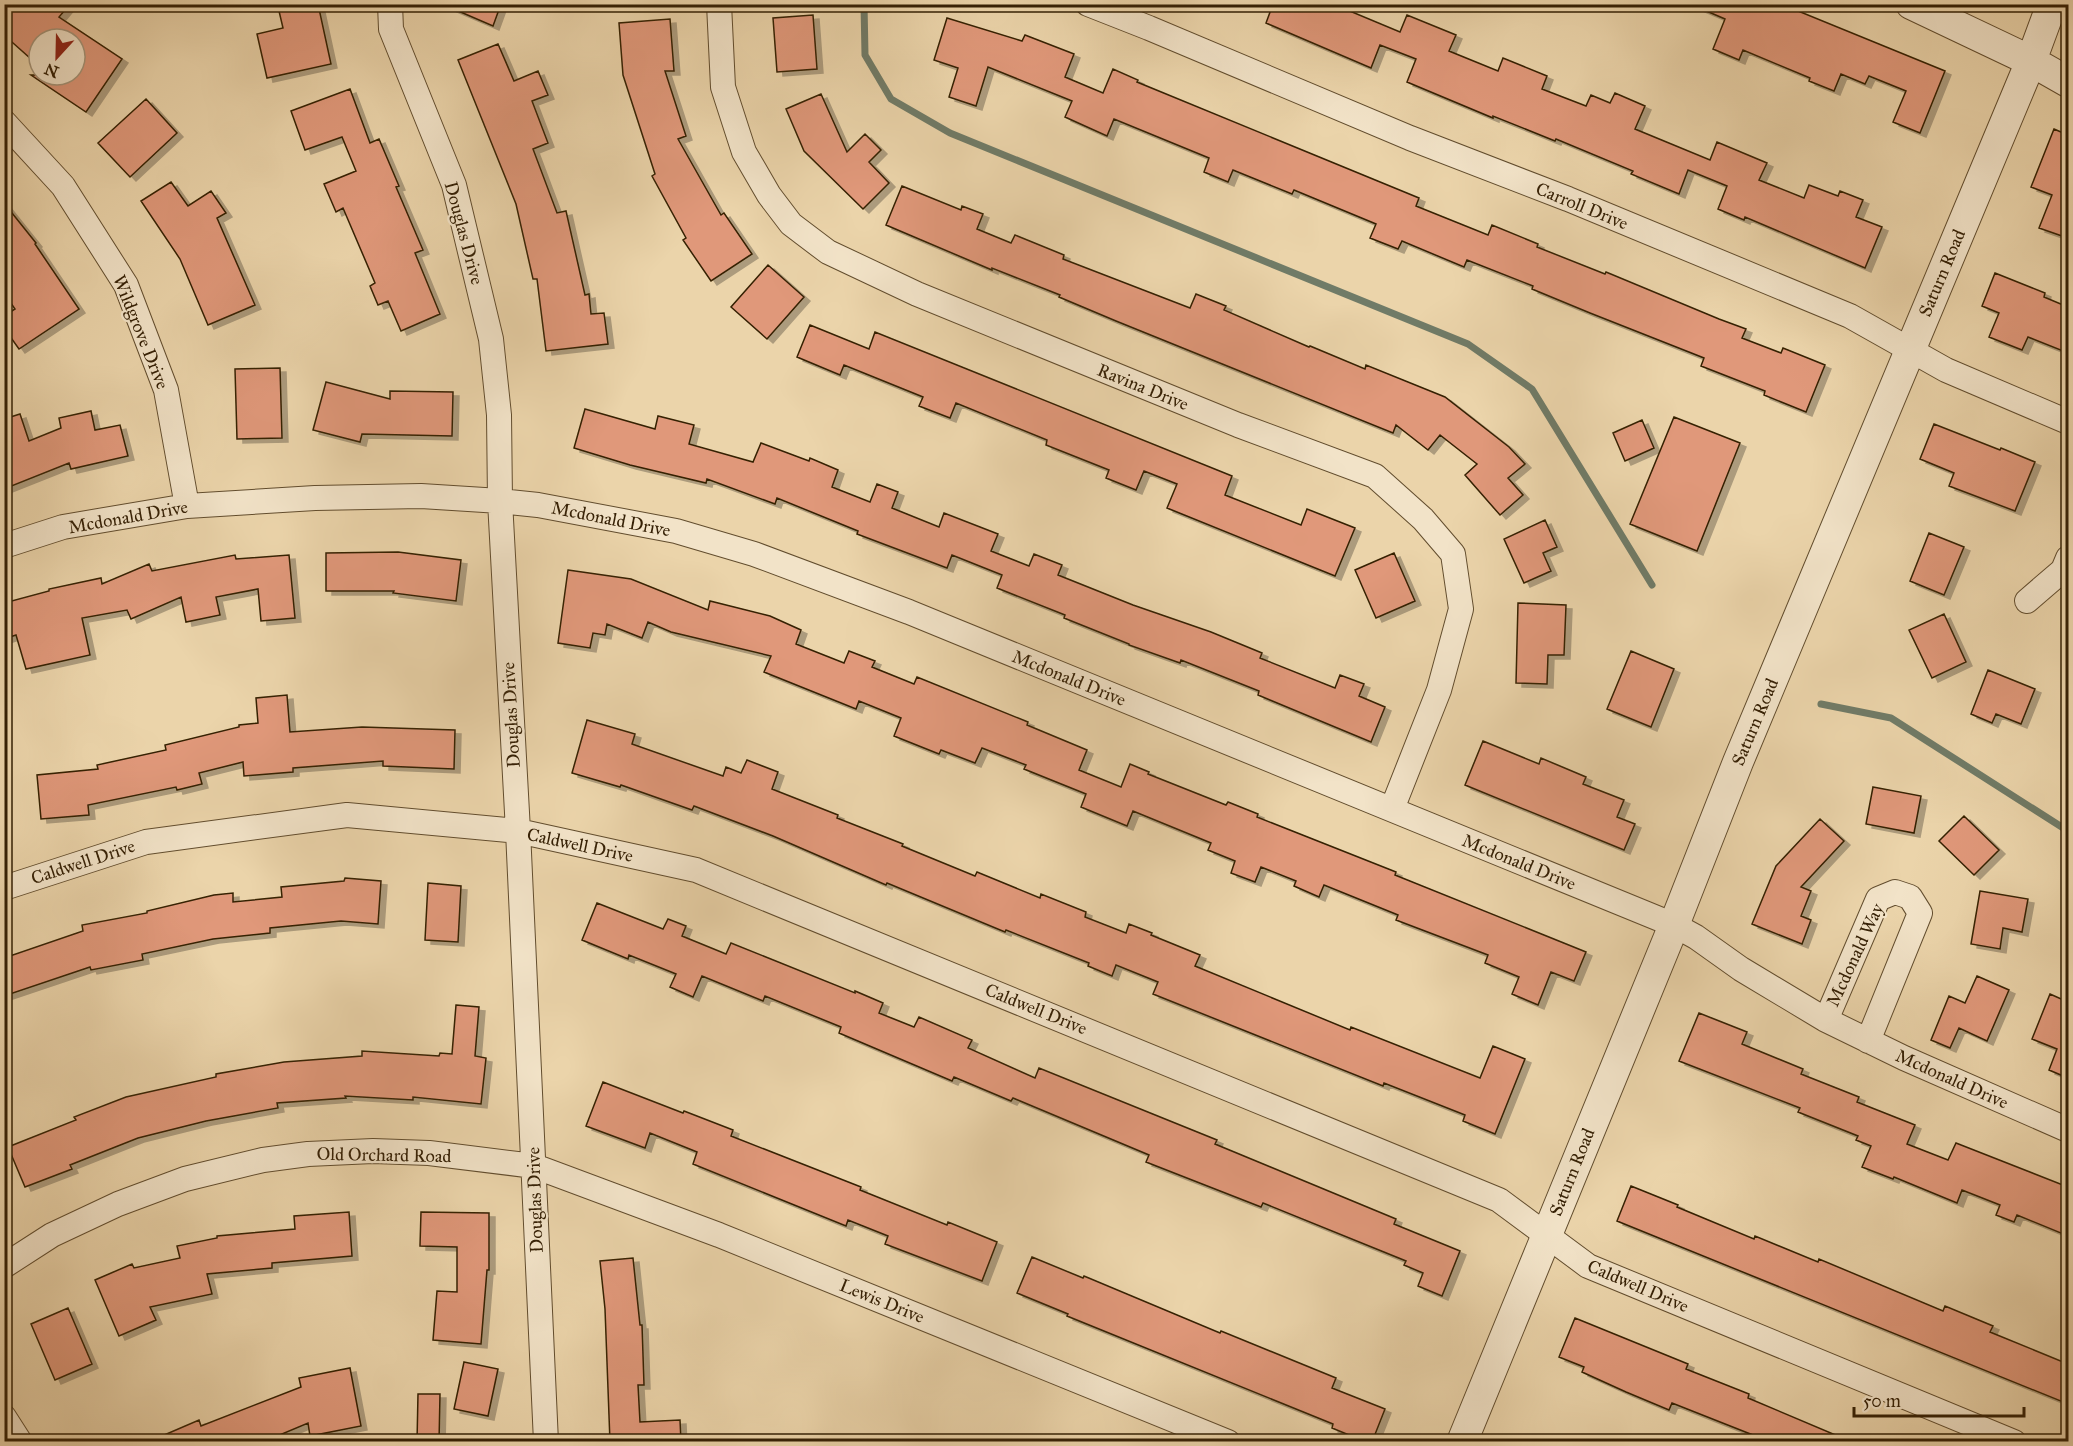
<svg xmlns="http://www.w3.org/2000/svg" width="2073" height="1446" font-family="'IM FELL Great Primer',serif">
  <defs>
    <filter id="shadow"><feDropShadow dx="6" dy="4" stdDeviation="0" flood-color="#0004"/></filter>
  </defs>
  <rect width="100%" height="100%" fill="#ebd4aa"/>
  <filter id="stains"><feTurbulence type="fractalNoise" baseFrequency=".00333" numOctaves="4"/><feColorMatrix values="0 0 0 0 .2 0 0 0 0 .09 0 0 0 0 .02 0 0 0 .5 -.17"/></filter>
  <radialGradient id="worn" r=".72"><stop offset=".6" stop-color="#630" stop-opacity="0"/><stop offset="1" stop-color="#630" stop-opacity=".3"/></radialGradient>
  <g fill="none" stroke-linecap="round" stroke-linejoin="round">
    <path stroke="#707b67" stroke-width="7" d="M864,4L865,55L891,99L950,133L1468,344L1532,389L1652,585
      M1821,704L1891,718L2068,831"/>
  </g>
  <path fill="#e0987a" stroke="#352005" stroke-width="1.5" filter="url(#shadow)" d="M4,4H70L59,17L122,59L86,112L31,75H75V39H39V66L4,35Z
    M311,4H318L331,64L267,78L257,34L283,28L279,11Z
    M442,4H501L493,26Z
    M1273,4H1333L1400,32L1407,15L1456,35L1449,51L1498,71L1503,58L1547,76L1542,89L1586,106L1591,95L1610,103L1615,93L1645,106L1635,129L1710,160L1717,142L1767,163L1759,180L1804,198L1809,185L1838,196L1840,191L1863,200L1856,217L1882,227L1865,268L1745,217L1744,220L1718,209L1727,186L1688,170L1679,194L1631,174L1633,171L1556,139L1555,141L1493,116V118L1407,82L1416,59L1380,45L1371,68L1266,23Z
    M1690,4H1781L1945,71L1920,133L1893,122L1906,91L1869,76L1865,84L1841,74L1834,91L1809,81L1810,78L1743,50L1739,60L1713,49L1725,19Z
    M813,15L817,69L777,72L773,18Z
    M947,18L1022,41L1025,35L1074,54L1065,77L1103,93L1113,69L1138,80L1137,82L1419,198L1416,206L1488,235L1492,225L1538,244L1537,247L1605,274L1606,272L1719,319L1746,329L1742,338L1781,353L1783,348L1825,365L1806,412L1764,395L1765,391L1701,366L1704,358L1590,313L1532,289L1533,286L1467,260L1464,267L1402,241L1398,249L1370,238L1376,224L1294,190L1292,194L1233,170L1228,182L1204,172L1209,158L1114,119L1107,136L1065,117L1072,101L988,67L976,106L949,97L958,68L934,60Z
    M670,19L674,71H665L686,136L678,139L721,215L724,213L752,254L711,281L683,240L686,238L652,176L655,174L623,75L619,23Z
    M498,44L514,81L538,71L548,95L532,101L548,143L533,149L557,213L566,211L585,295L589,294L591,314L604,313L608,344L546,351L537,279H533L516,204L458,60Z
    M350,89L370,143L379,139L399,186L396,187L423,250L415,253L440,314L401,331L388,301L378,305L370,286L375,283L343,208L336,212L324,184L356,171L342,137L305,150L291,111Z
    M821,94L847,152L865,134L881,150L869,162L889,183L863,209L804,151L786,109Z
    M146,99L177,133L130,177L98,143Z
    M2054,129L2068,135V220L2062,236L2039,228L2052,195L2031,187Z
    M171,182L188,206L211,191L226,213L217,218L255,305L208,325L180,259L141,201Z
    M902,186L961,210L962,206L983,214L977,229L1011,243L1015,235L1064,255L1063,259L1190,308L1196,294L1226,306L1224,310L1309,347L1310,346L1365,369L1366,365L1445,397L1509,447L1525,464L1508,478L1523,495L1500,515L1465,475L1477,464L1440,435L1428,450L1396,425L1393,433L1116,321L1059,297L1060,295L992,268V270L886,225Z
    M4,203L36,243L35,244L79,309L19,349L4,328V316L15,309L4,293Z
    M768,265L804,297L767,339L731,307Z
    M1995,273L2045,293L2044,297L2068,307V353L2028,337L2022,350L1989,337L1999,313L1982,306Z
    M810,325L869,349L875,332L1232,476L1225,495L1301,525L1307,509L1355,528L1335,576L1167,508L1177,484L1144,471L1136,490L1106,478L1109,470L1046,445L1047,440L956,403L950,418L919,406L923,397L844,365L840,375L797,357Z
    M280,368L282,438L237,439L235,369Z
    M326,382L390,399V391L453,392L452,436L362,434L360,442L313,430Z
    M585,409L655,429L658,416L694,425L689,444L753,462L761,443L809,461L810,458L838,470L832,487L870,502L877,484L898,492L892,508L939,527L944,513L998,534L991,551L1029,566L1034,554L1062,565L1058,575L1133,605L1211,632L1262,653L1260,658L1335,688L1340,675L1364,684L1359,696L1385,707L1371,742L1258,695L1259,691L1181,660L1180,663L1129,645V644L1064,618L1065,615L997,588L1002,575L952,555L947,568L857,534L858,531L777,498L775,504L707,479L706,483L630,465L574,448Z
    M91,411L95,430L120,425L128,456L71,469L69,463L4,489V419L20,414L29,441L61,428L59,418Z
    M1674,417L1740,443L1697,551L1630,524Z
    M1642,420L1654,448L1625,461L1613,433Z
    M1934,424L2000,450L2001,448L2035,462L2015,511L1949,486L1954,473L1920,459Z
    M1545,520L1557,547L1543,553L1551,571L1524,583L1504,539Z
    M1929,533L1964,547L1944,595L1910,581Z
    M398,552L461,560L456,601L393,593L394,591H326V553Z
    M1394,553L1415,601L1376,618L1355,570Z
    M235,555L236,559L289,555L295,618L261,621L258,589L216,597L220,615L186,622L181,597L131,619L127,610L82,618L90,655L26,669L16,635L4,639V603L49,591V589L101,578L102,584L149,564L152,571Z
    M568,570L631,579L708,610L710,601L770,616L801,630L796,644L844,663L849,651L875,661L872,667L914,684L917,677L1028,722L1027,725L1087,750L1079,770L1121,787L1130,764L1149,772L1148,774L1226,805L1228,802L1258,814L1257,817L1396,872L1395,875L1586,952L1574,981L1551,972L1538,1005L1512,994L1519,977L1485,963L1488,955L1396,920L1398,915L1324,885L1319,897L1294,886L1296,881L1261,867L1255,882L1231,873L1235,861L1208,850L1211,843L1133,811L1127,826L1081,807L1086,794L1024,769L1026,765L982,748L975,763L941,750L939,754L894,736L901,718L859,701L856,709L764,672L771,656L671,632L648,622L642,638L607,624L605,635L593,633L590,648L558,643Z
    M1518,603L1566,605L1564,655H1548L1547,684L1516,683Z
    M1944,614L1966,662L1932,678L1909,630Z
    M1631,651L1674,669L1651,727L1607,709Z
    M1988,670L2035,689L2021,724L1996,714L1992,723L1971,714Z
    M287,695L290,732L362,727L455,730L454,769L383,766V761L293,768V772L244,776L243,762L199,773L202,784L177,790L176,787L88,805L89,815L41,819L37,775L98,769L97,765L166,750L165,745L239,727V725L258,723L256,698Z
    M587,720L635,734L632,744L723,776L726,767L741,773L747,760L778,772L772,789L838,815L837,818L903,844L902,846L975,876L977,872L1040,898L1041,894L1086,912L1085,917L1126,933L1129,924L1152,933L1151,935L1200,955L1195,966L1350,1030L1351,1027L1480,1078L1493,1046L1525,1059L1495,1134L1463,1121L1465,1115L1384,1083L1383,1086L1153,994L1158,982L1116,965L1112,976L1088,966L1089,963L1006,930L1005,932L887,883L886,885L773,836L694,806L692,810L621,785L620,787L572,773Z
    M1483,741L1539,764L1541,758L1586,777L1583,784L1624,800L1617,817L1635,824L1624,850L1465,785Z
    M1873,787L1921,796L1914,833L1866,824Z
    M1964,816L1999,850L1974,875L1939,841Z
    M1820,819L1844,841L1801,887L1811,891L1801,916L1811,920L1802,944L1752,924L1776,866Z
    M345,878L381,881L378,924L341,921L270,928V933L213,939L142,954L143,960L91,970L90,967L4,996V958L83,931L82,925L147,913V911L214,895L233,893V902L282,897L281,887L344,881Z
    M428,883L461,886L458,942L425,940Z
    M1980,891L2028,899L2022,932L2003,928L2000,949L1971,944Z
    M597,903L663,929L668,919L686,926L682,936L726,954L731,943L855,993V991L883,1003L879,1013L914,1027L919,1017L972,1040L968,1048L1035,1078L1039,1068L1217,1140L1215,1144L1396,1219L1394,1224L1460,1251L1442,1296L1418,1286L1423,1273L1404,1265L1406,1261L1263,1203L1261,1207L1146,1162L1149,1155L1013,1098L1011,1101L954,1077L952,1081L839,1033L841,1027L765,996L763,1001L702,976L693,997L670,987L676,974L629,955L628,959L582,940Z
    M1977,976L2009,990L1987,1041L1959,1028L1950,1048L1931,1040L1949,996L1965,1003Z
    M2050,994L2068,1002V1078L2049,1070L2057,1049L2032,1039Z
    M456,1005L479,1007L475,1056L486,1058L481,1104L413,1097V1100L345,1096L346,1098L277,1103L278,1108L206,1121L138,1138L70,1165L72,1169L25,1187L8,1147L76,1120L74,1117L126,1097L216,1077V1074L284,1062L362,1056V1051L439,1056L440,1053L452,1054Z
    M1699,1013L1747,1032L1742,1044L1803,1069L1801,1074L1859,1097L1857,1102L1915,1125L1907,1144L1948,1160L1956,1143L2068,1187V1236L2017,1215L2014,1222L1996,1215L2000,1205L1962,1190L1957,1203L1894,1177L1893,1179L1862,1167L1871,1146L1856,1140L1858,1136L1798,1112L1800,1108L1679,1061Z
    M603,1082L683,1113L684,1111L733,1130L731,1136L861,1187L860,1190L947,1225L948,1222L997,1242L982,1281L885,1244L888,1236L848,1220L846,1226L693,1164L697,1152L650,1133L645,1148L586,1126Z
    M1631,1186L1678,1205L1677,1207L1754,1239L1755,1236L1818,1262L1819,1259L1943,1311L1945,1306L1993,1326L1990,1332L2068,1364V1404L1617,1221Z
    M349,1212L352,1256L272,1263V1268L207,1274L212,1294L150,1307L156,1320L119,1336L95,1280L132,1264L134,1268L180,1258L177,1246L217,1238V1236L295,1229L294,1216Z
    M421,1212L489,1213V1270H487L481,1344L433,1340L437,1291L457,1292V1247L420,1246Z
    M1032,1257L1083,1278L1084,1276L1220,1333L1221,1331L1336,1378L1332,1388L1385,1409L1372,1442H1366L1332,1428L1333,1424L1067,1316L1068,1314L1017,1293Z
    M633,1258L640,1325H642L644,1385H638L640,1422L680,1420L681,1442H610L605,1309L600,1261Z
    M68,1308L92,1364L55,1380L31,1324Z
    M1575,1318L1688,1364L1686,1369L1749,1394L1748,1398L1852,1442H1756L1758,1437L1672,1403L1669,1410L1626,1392L1582,1372L1584,1367L1559,1357Z
    M464,1362L498,1369L488,1416L454,1409Z
    M350,1368L361,1426L310,1436L308,1423L263,1442H148L199,1420L201,1426L301,1387L299,1378Z
    M418,1394H440L439,1442H417Z"/>
  <g fill="none" stroke-linecap="round" stroke-linejoin="round">
    <g stroke="#624d2e" stroke-width="26">
      <path id="minor" d="M390,4L391,29L454,185L491,339L499,415L500,501L518,831L546,1442
        M719,4L723,87L744,152L769,195L791,224L828,252L917,294L1238,425L1375,476L1423,519L1453,554L1461,609L1439,690L1392,809
        M1088,4L1149,28L1410,138L1568,199L1850,316L1946,370L2068,422
        M4,122L63,186L126,285L166,390L187,506
        M4,546L63,527L187,506L315,498L421,496L500,501L538,505L676,531L754,554L909,612L1674,925L1696,937L1741,969L1826,1020L1904,1058L2068,1130
        M2027,601L2063,570L2068,558
        M4,888L146,842L347,815L518,831L696,870L1499,1200L1588,1266L2014,1442
        M1826,1020L1878,899L1895,892L1910,897L1920,913L1868,1041
        M4,1266L52,1235L118,1204L185,1179L263,1160L308,1154L373,1151L429,1153L534,1166L719,1235L1228,1442
        M4,1417L20,1442"/>
    </g>
    <g stroke="#624d2e" stroke-width="32">
      <path id="tertiary" d="M1911,4L2031,61L2068,82
        M1462,1442L1674,925L1738,762L2031,61L2052,4"/>
    </g>
    <use href="#minor" stroke="#f2e3c8" stroke-width="24"/>
    <use href="#tertiary" stroke="#f2e3c8" stroke-width="30"/>
  </g>
  <g text-anchor="middle" stroke-width="4.5" stroke-linejoin="round" paint-order="stroke">
    <g font-size="18" fill="#352005" stroke="#f2e3c8">
      <text transform="translate(1582 206) rotate(22)" y="6">Carroll Drive</text>
      <text transform="translate(464 233) rotate(75)" y="6">Douglas Drive</text>
      <text transform="translate(1942 273) rotate(-67)" y="6">Saturn Road</text>
      <text transform="translate(141 332) rotate(68)" y="6">Wildgrove Drive</text>
      <text transform="translate(1143 387) rotate(22)" y="6">Ravina Drive</text>
      <text transform="translate(128 517) rotate(-10)" y="6">Mcdonald Drive</text>
      <text transform="translate(611 519) rotate(11)" y="6">Mcdonald Drive</text>
      <text transform="translate(1069 678) rotate(22)" y="6">Mcdonald Drive</text>
      <text transform="translate(511 715) rotate(-93)" y="6">Douglas Drive</text>
      <text transform="translate(1755 722) rotate(-67)" y="6">Saturn Road</text>
      <text transform="translate(580 845) rotate(12)" y="6">Caldwell Drive</text>
      <text transform="translate(83 862) rotate(-18)" y="6">Caldwell Drive</text>
      <text transform="translate(1519 862) rotate(22)" y="6">Mcdonald Drive</text>
      <text transform="translate(1855 955) rotate(-65)" y="6">Mcdonald Way</text>
      <text transform="translate(1036 1009) rotate(22)" y="6">Caldwell Drive</text>
      <text transform="translate(1952 1079) rotate(24)" y="6">Mcdonald Drive</text>
      <text transform="translate(384 1155) rotate(1)" y="6">Old Orchard Road</text>
      <text transform="translate(1572 1172) rotate(-68)" y="6">Saturn Road</text>
      <text transform="translate(535 1200) rotate(-92)" y="6">Douglas Drive</text>
      <text transform="translate(1638 1286) rotate(23)" y="6">Caldwell Drive</text>
      <text transform="translate(882 1301) rotate(22)" y="6">Lewis Drive</text>
    </g>
  </g>
  <rect width="2073" height="1446" fill="none" stroke="#ebd4aa" stroke-width="24"/>
  <rect x="6" y="6" width="2061" height="1434" fill="none" stroke="#352005" stroke-width="3"/>
  <rect x="12" y="12" width="2049" height="1422" fill="none" stroke="#352005" stroke-width="1.5"/>
  <g transform="translate(57 57) rotate(202)"><circle r="28" fill="#f2e3c8" stroke="#a6957a" stroke-width="1.5"/>
  <path d="M0-4.5L10 22L0 15L-10 22Z" fill="#8f2418"/>
  <text y="-9" font-size="16" font-weight="bold" text-anchor="middle" fill="#352005">N</text>
  </g>
  <path d="M1854 1407v9h170v-9" fill="none" stroke="#352005" stroke-width="3"/>
  <text x="1863" y="1407" font-size="18" fill="#352005" stroke="#f2e3c8" stroke-width="4.5" paint-order="stroke">50 m</text>
  <rect width="100%" height="100%" filter="url(#stains)"/>
  <rect width="100%" height="100%" fill="url(#worn)"/>
</svg>
